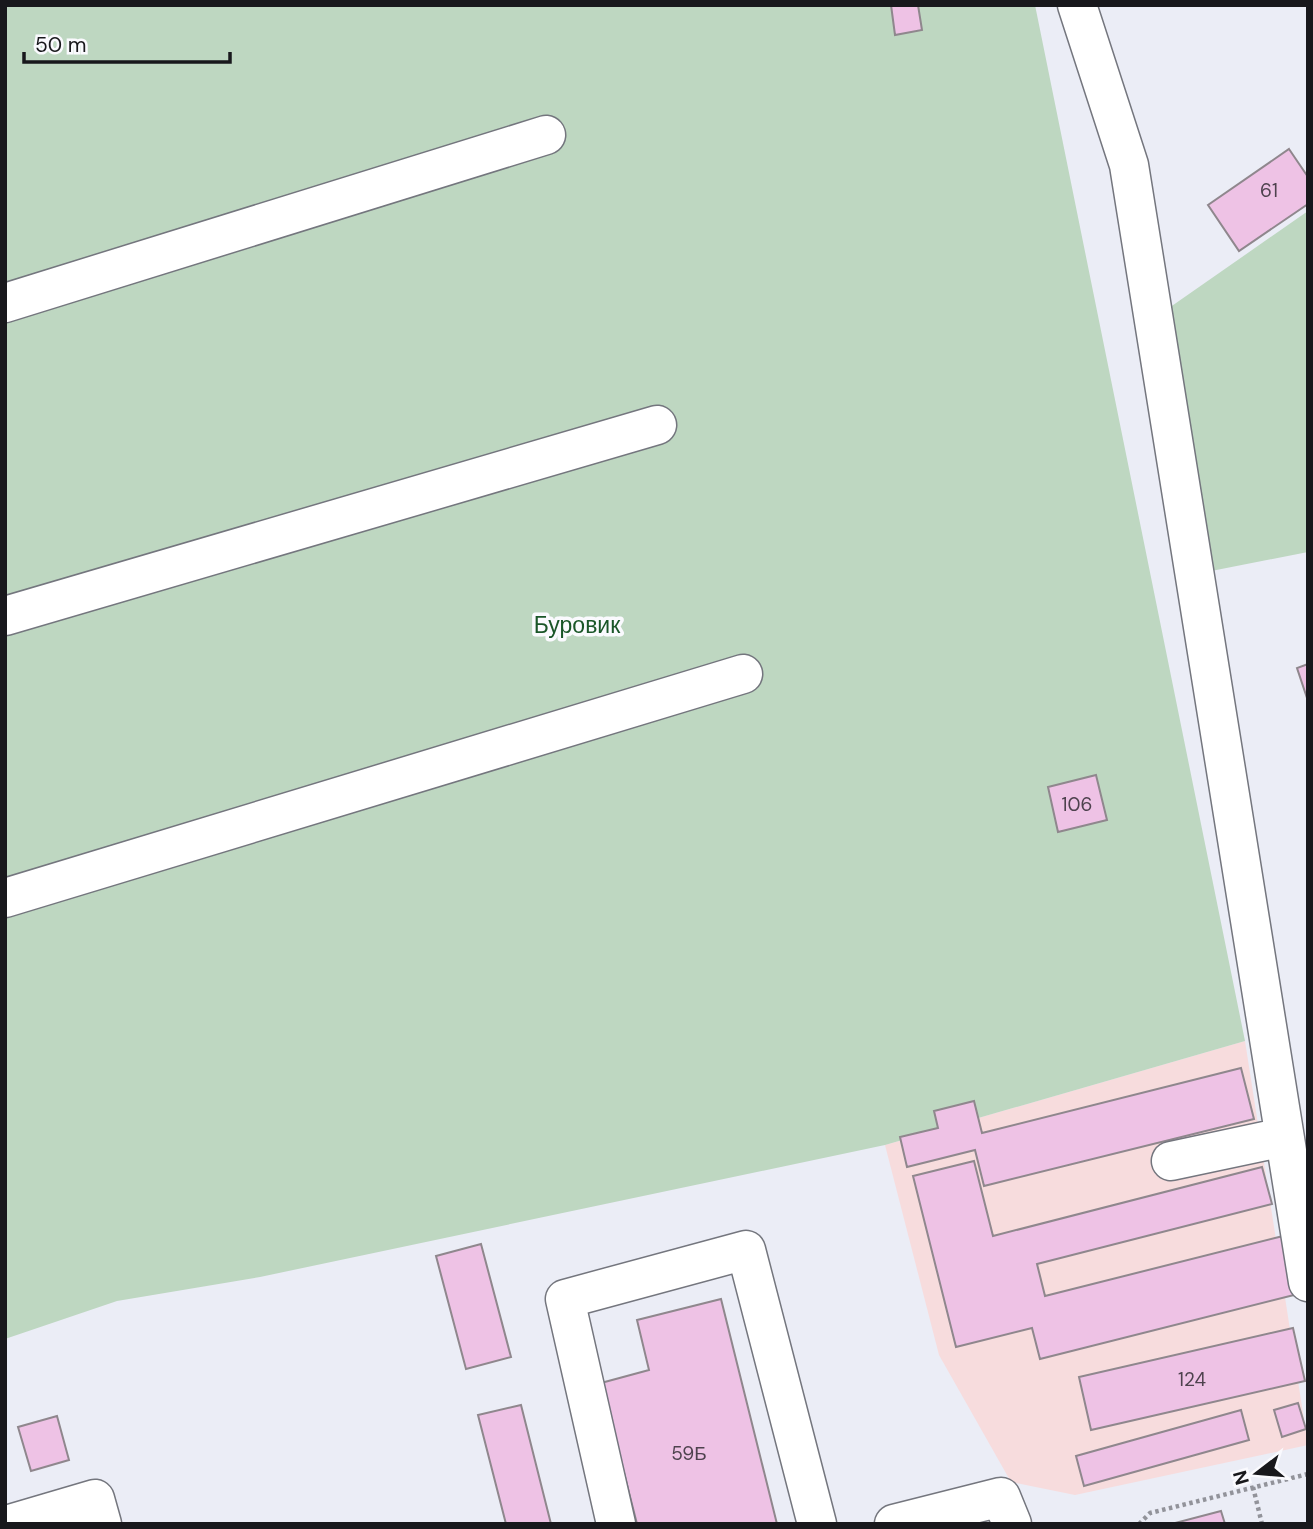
<svg xmlns="http://www.w3.org/2000/svg" width="1313" height="1529" font-family="'DM Sans',sans-serif">
  <rect width="100%" height="100%" fill="#ebedf6"/>
  <path fill="#f7dcdd" d="M1245,1041L1308,1445L1075,1495L1011,1482L939,1355L885,1145Z"/>
  <path fill="#bed7c1" d="M5,5H1035L1245,1041L885,1145L260,1277L117,1301L5,1339Z
    M1308,211V552L1191,575L1156,317Z"/>
  <path fill="#eec2e5" stroke="#8f878d" stroke-width="2" d="M891,5H918L922,30L895,35Z
    M1289,149L1308,177V204L1239,251L1208,205Z
    M1308,664V701L1297,668Z
    M1096,775L1107,820L1058,832L1048,787Z
    M1241,1068L1254,1119L984,1186L975,1150L907,1167L900,1137L938,1128L934,1111L974,1101L982,1133Z
    M974,1161L993,1236L1262,1167L1272,1204L1037,1264L1045,1296L1283,1236L1298,1294L1040,1359L1032,1328L956,1347L913,1176Z
    M481,1244L511,1357L466,1369L436,1256Z
    M721,1299L777,1524H637L601,1383L649,1370L637,1320Z
    M1293,1328L1305,1381L1091,1430L1079,1377Z
    M1298,1403L1306,1429L1282,1437L1274,1410Z
    M521,1405L551,1524H506L478,1415Z
    M1241,1410L1249,1440L1084,1486L1076,1456Z
    M57,1416L69,1460L31,1471L18,1427Z
    M1221,1511L1225,1524H1175V1523Z"/>
  <g fill="none" stroke-linecap="round" stroke-linejoin="round">
    <g stroke="#74767e" stroke-width="41">
      <path id="minor" d="M1077,5L1129,165L1308,1282
        M5,303L546,135
        M5,616L657,425
        M5,898L743,674
        M1171,1161L1284,1137
        M10,1524L95,1499L102,1524
        M616,1524L565,1299L746,1250L817,1524
        M894,1524L1001,1497L1012,1524"/>
    </g>
    <path stroke="#92939a" stroke-width="4.5" stroke-dasharray="3.5 3.5" stroke-linecap="butt" d="M1253,1487L1262,1524
      M1139,1524L1150,1513L1308,1474"/>
    <use href="#minor" stroke="#fff" stroke-width="38"/>
  </g>
  <g text-anchor="middle" stroke-width="7" stroke-linejoin="round" paint-order="stroke">
    <g font-size="19" fill="#4e424e">
      <text x="1269" y="197">61</text>
      <text x="1077" y="811">106</text>
      <text x="1192" y="1386">124</text>
      <text x="689" y="1460">59Б</text>
    </g>
    <g font-size="23" fill="#1a5628" stroke="#fafafe">
      <text x="577" y="633">Буровик</text>
    </g>
  </g>
  <rect width="1313" height="1529" fill="none" stroke="#18181c" stroke-width="14"/>
  <g transform="translate(1257 1473) rotate(254)" stroke="#fafafe" stroke-width="5" paint-order="stroke">
  <path d="M0-5L12 26L0 18L-12 26Z" fill="#18181c"/>
  <text y="-10" font-size="19" font-weight="bold" text-anchor="middle" fill="#18181c">N</text>
  </g>
  <path d="M24 52v10h206v-10" fill="none" stroke="#18181c" stroke-width="3.5"/>
  <text x="35" y="52" font-size="21" fill="#18181c" stroke="#fafafe" stroke-width="5" paint-order="stroke">50 m</text>
</svg>
